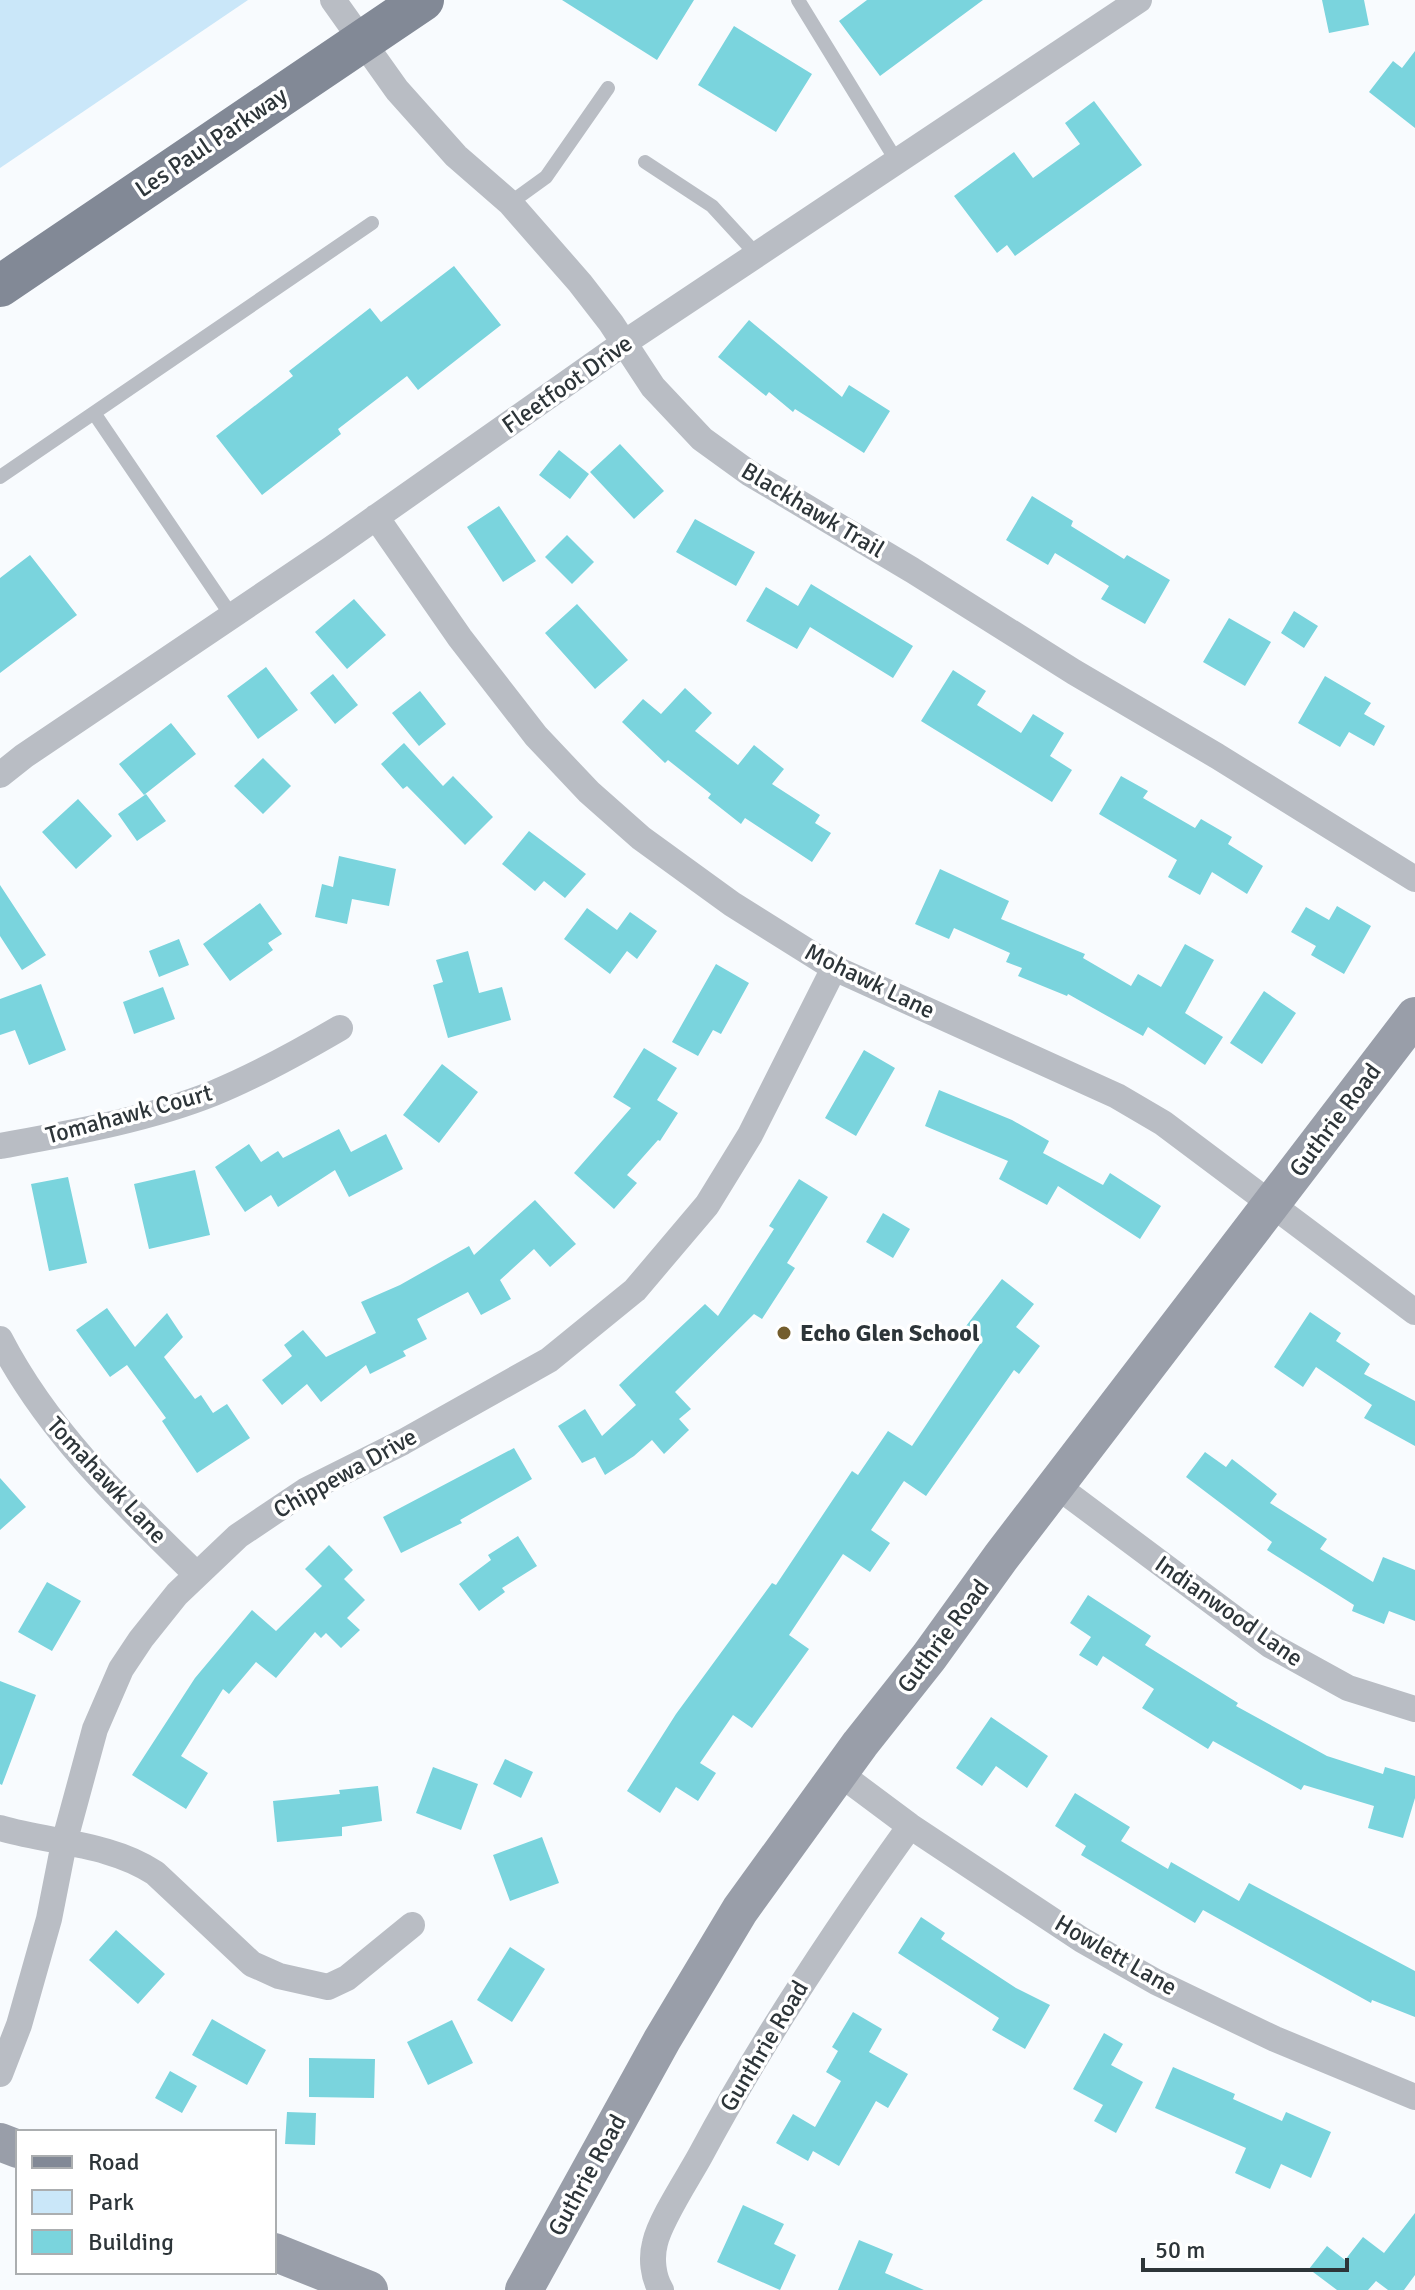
<svg xmlns="http://www.w3.org/2000/svg" width="1415" height="2290" font-family="Signika,sans-serif">
  <rect width="100%" height="100%" fill="#f8fbfe"/>
  <path fill="#cae7f9" d="M0,0H248L0,168Z"/>
  <path fill="#7ad4dd" d="M562,0H694L657,60Z
    M867,0H983L880,76L839,21Z
    M1322,0H1364L1369,25L1329,33Z
    M734,26L812,74L776,132L698,85Z
    M1415,51V128L1369,92L1393,61L1402,68Z
    M1094,101L1142,165L1015,256L1007,245L997,253L954,196L1014,152L1033,178L1080,144L1065,123Z
    M454,266L501,325L418,390L407,376L338,429L341,434L262,495L216,436L293,376L289,371L370,308L381,322Z
    M749,320L842,397L849,385L890,411L864,453L795,409L793,412L769,392L766,396L718,357Z
    M620,444L664,491L634,519L590,472Z
    M559,450L589,474L570,499L539,475Z
    M1032,496L1073,521L1071,526L1124,559L1127,555L1170,580L1145,624L1101,599L1109,586L1055,553L1048,565L1006,540Z
    M499,506L536,561L503,582L467,527Z
    M695,519L755,552L736,586L676,552Z
    M567,535L594,562L572,584L545,557Z
    M30,555L77,615L0,673V578Z
    M811,584L913,646L893,678L810,627L797,649L746,621L766,587L798,606Z
    M354,599L386,635L347,669L315,632Z
    M577,604L628,660L595,689L545,633Z
    M1294,611L1318,626L1304,648L1281,633Z
    M1229,618L1271,642L1245,686L1203,662Z
    M266,667L298,710L258,739L227,696Z
    M953,670L986,691L977,705L1021,733L1033,714L1064,733L1050,756L1072,770L1052,802L921,721Z
    M333,674L358,705L335,724L310,693Z
    M1325,676L1371,703L1364,714L1385,726L1374,746L1349,732L1340,747L1298,723Z
    M685,688L712,713L695,731L738,765L754,745L784,769L772,784L820,815L815,823L831,833L812,862L745,818L741,824L708,798L711,794L668,760L665,763L622,722L643,699L661,714Z
    M420,691L446,724L419,746L392,713Z
    M171,723L196,754L144,795L119,764Z
    M404,743L443,786L453,776L493,817L465,845L407,786L403,789L381,764Z
    M263,758L291,786L263,814L234,786Z
    M1121,776L1148,791L1143,798L1195,828L1201,819L1232,837L1228,844L1263,866L1247,894L1212,872L1200,895L1168,877L1177,860L1099,814Z
    M146,794L166,821L137,841L118,814Z
    M78,799L112,836L76,869L42,832Z
    M529,831L586,874L565,898L544,881L535,891L502,864Z
    M339,856L396,869L389,906L352,899L347,924L315,917L322,884L333,887Z
    M940,869L1009,901L1001,919L1085,954L1083,958L1131,986L1138,974L1161,987L1185,944L1214,960L1185,1013L1223,1037L1205,1065L1148,1027L1143,1036L1068,994L1067,996L1018,976L1022,968L1006,962L1010,953L954,928L949,939L915,924Z
    M0,885L46,955L22,970L0,936Z
    M260,903L282,934L268,943L273,950L230,981L203,944Z
    M1337,906L1371,926L1344,974L1311,955L1316,946L1291,932L1306,907L1329,920Z
    M587,908L617,930L630,912L657,931L637,959L627,951L610,974L564,939Z
    M179,939L189,965L159,977L149,951Z
    M468,951L479,993L502,987L511,1020L448,1038L433,985L443,982L436,960Z
    M716,964L749,983L721,1034L713,1030L698,1056L672,1042Z
    M41,984L66,1050L29,1065L15,1030L0,1035V999Z
    M163,987L175,1019L134,1034L123,1002Z
    M1264,991L1296,1013L1262,1064L1230,1043Z
    M644,1048L677,1068L657,1100L678,1113L660,1141L658,1140L627,1175L637,1183L614,1209L574,1173L631,1108L613,1097Z
    M864,1050L895,1068L856,1136L825,1118Z
    M442,1064L478,1092L439,1143L403,1115Z
    M939,1090L1012,1120L1049,1141L1043,1153L1103,1185L1110,1173L1161,1206L1140,1239L1058,1186L1047,1205L999,1179L1008,1161L925,1126Z
    M339,1129L351,1152L386,1134L403,1169L349,1197L335,1170L278,1207L271,1195L245,1212L215,1167L249,1144L261,1162L278,1151L283,1158Z
    M195,1170L210,1235L149,1249L134,1184Z
    M68,1177L87,1263L49,1271L31,1184Z
    M799,1179L828,1197L787,1263L795,1268L762,1319L754,1314L675,1392L691,1409L679,1419L689,1430L664,1454L652,1440L634,1456L605,1475L595,1457L582,1463L558,1426L585,1409L602,1436L636,1405L619,1385L705,1304L718,1316L774,1229L769,1226Z
    M535,1200L576,1244L550,1267L534,1249L500,1280L511,1299L481,1315L468,1292L417,1319L427,1339L403,1351L406,1356L370,1374L366,1365L321,1402L307,1384L282,1405L262,1380L292,1356L284,1345L303,1330L326,1357L376,1333L361,1302L400,1285L469,1246L474,1255Z
    M883,1213L910,1229L893,1258L866,1242Z
    M1002,1279L1034,1304L1016,1327L1040,1346L1019,1374L1014,1370L926,1496L904,1481L871,1530L890,1543L870,1572L843,1554L789,1635L809,1649L752,1728L733,1715L700,1763L716,1773L698,1801L676,1787L660,1813L627,1791L676,1714L772,1583L776,1585L852,1471L858,1475L888,1431L912,1446L980,1344L963,1330Z
    M107,1308L135,1347L167,1313L183,1337L164,1357L195,1399L201,1395L213,1413L227,1404L250,1438L197,1473L162,1421L166,1418L127,1365L110,1377L76,1330Z
    M1310,1312L1341,1333L1336,1341L1370,1364L1364,1374L1415,1401V1446L1364,1418L1372,1405L1316,1367L1303,1387L1274,1367Z
    M514,1448L532,1479L460,1520L462,1523L401,1553L383,1517Z
    M1205,1452L1226,1467L1232,1459L1277,1494L1270,1503L1327,1539L1320,1549L1373,1582L1383,1557L1415,1570V1621L1389,1611L1384,1624L1352,1611L1354,1605L1267,1550L1272,1542L1186,1477Z
    M0,1478L26,1507L0,1530Z
    M518,1536L537,1566L502,1588L505,1592L479,1611L459,1584L491,1560L488,1555Z
    M329,1545L353,1570L344,1579L365,1600L347,1618L360,1630L341,1648L326,1633L321,1638L315,1632L276,1678L256,1662L229,1694L223,1689L181,1756L208,1773L186,1809L132,1775L195,1678L252,1610L276,1631L322,1586L305,1569Z
    M47,1582L81,1601L52,1651L18,1632Z
    M1088,1595L1151,1636L1145,1645L1238,1703L1236,1706L1327,1756L1383,1774L1385,1767L1415,1776V1798L1403,1838L1368,1828L1374,1806L1304,1785L1301,1790L1213,1741L1208,1749L1142,1708L1154,1689L1103,1656L1097,1666L1079,1655L1091,1637L1070,1623Z
    M0,1681L36,1695L2,1785L0,1784Z
    M991,1717L1048,1756L1027,1788L996,1766L982,1786L956,1768Z
    M505,1759L533,1772L521,1798L493,1784Z
    M433,1767L478,1784L461,1830L416,1813Z
    M378,1786L382,1821L342,1827V1836L277,1842L273,1801L340,1794L339,1790Z
    M1075,1793L1130,1827L1121,1841L1168,1869L1171,1862L1239,1901L1249,1883L1415,1971V2017L1372,2000L1371,2003L1203,1910L1195,1923L1081,1855L1086,1846L1055,1826Z
    M542,1837L559,1883L510,1901L493,1855Z
    M921,1917L945,1933L941,1939L1016,1988L1050,2005L1025,2049L992,2030L999,2018L898,1953Z
    M116,1930L165,1974L138,2004L89,1960Z
    M510,1947L545,1969L512,2022L477,2000Z
    M853,2012L882,2029L869,2052L908,2074L888,2108L876,2101L839,2166L813,2151L808,2161L776,2143L793,2114L815,2127L841,2081L826,2072L838,2051L832,2047Z
    M212,2019L266,2050L247,2085L192,2055Z
    M452,2020L473,2063L428,2085L407,2042Z
    M1104,2033L1123,2044L1111,2065L1143,2082L1116,2133L1094,2121L1103,2105L1073,2089Z
    M309,2058L375,2059L374,2098L309,2097Z
    M1173,2067L1235,2094L1233,2099L1282,2121L1286,2112L1331,2132L1311,2178L1281,2164L1270,2189L1235,2173L1246,2148L1155,2108Z
    M170,2071L197,2086L182,2113L155,2098Z
    M287,2112L316,2113L315,2145L285,2144Z
    M743,2205L784,2224L774,2244L796,2255L780,2290L717,2262Z
    M1415,2213V2275L1404,2290H1388L1376,2281L1368,2290H1337L1309,2269L1327,2246L1345,2260L1363,2237L1384,2253Z
    M859,2240L893,2254L885,2273L924,2290H838Z"/>
  <g fill="none" stroke-linecap="round" stroke-linejoin="round">
    <path stroke="#b9bdc4" stroke-width="14" d="M798,0L896,160
      M645,162L712,206L757,255
      M510,203L546,177L608,88
      M94,413L231,615
      M0,477L372,223"/>
    <path stroke="#b9bdc4" stroke-width="26" d="M333,0L397,90L456,156L510,203L580,283L611,323L653,387L702,439L749,473L912,570L1074,672L1217,756L1415,879
      M376,517L460,638L536,736L589,792L641,838L732,904L834,968L1117,1096L1163,1123L1415,1312
      M0,775L24,756L331,549L624,343L1139,0
      M0,1146C71,1133 147,1120 214,1093C258,1075 299,1052 340,1028
      M0,1339C48,1432 122,1502 196,1574
      M1057,1486L1270,1645L1348,1688L1415,1709
      M839,1773L910,1826L1082,1940L1156,1982L1275,2039L1415,2097
      M0,1828C51,1843 110,1843 155,1873L252,1964L279,1976L328,1987L347,1978L412,1925
      M0,2074L19,2025L49,1919L64,1843L95,1729L121,1669L141,1639L177,1594L238,1536L305,1491L403,1442L549,1360L635,1290L707,1205L750,1135L834,968
      M661,2290C653,2277 651,2258 655,2243C660,2220 688,2178 700,2156C762,2040 834,1932 910,1826"/>
    <path stroke="#999ea9" stroke-width="38" d="M0,2142L18,2149
      M274,2252L369,2290
      M524,2290L662,2040L740,1910L860,1744L929,1657L1001,1557L1415,1016"/>
    <path stroke="#828996" stroke-width="42" d="M0,286L423,0"/>
  </g>
  <circle fill="#735d2d" stroke="#fff" stroke-width="3" cx="784" cy="1333" r="8"/>
  <g text-anchor="middle" stroke-width="7" stroke-linejoin="round" paint-order="stroke">
    <g font-size="24" fill="#2d3539" stroke="#fff">
      <text transform="translate(211 142) rotate(-34)" y="8">Les Paul Parkway</text>
      <text transform="translate(567 384) rotate(-35)" y="8">Fleetfoot Drive</text>
      <text transform="translate(813 510) rotate(31)" y="8">Blackhawk Trail</text>
      <text transform="translate(870 981) rotate(26)" y="8">Mohawk Lane</text>
      <text transform="translate(129 1114) rotate(-15)" y="8">Tomahawk Court</text>
      <text transform="translate(1335 1120) rotate(-53)" y="8">Guthrie Road</text>
      <text transform="translate(345 1473) rotate(-29)" y="8">Chippewa Drive</text>
      <text transform="translate(107 1480) rotate(47)" y="8">Tomahawk Lane</text>
      <text transform="translate(1229 1611) rotate(35)" y="8">Indianwood Lane</text>
      <text transform="translate(943 1636) rotate(-53)" y="8">Guthrie Road</text>
      <text transform="translate(1116 1955) rotate(30)" y="8">Howlett Lane</text>
      <text transform="translate(764 2046) rotate(-59)" y="8">Gunthrie Road</text>
      <text transform="translate(587 2175) rotate(-61)" y="8">Guthrie Road</text>
    </g>
    <g font-size="24" font-weight="bold" fill="#2d3539" stroke="#fff" text-anchor="start">
      <text x="800" y="1341">Echo Glen School</text>
    </g>
  </g>
  <rect x="16" y="2130" width="260" height="144" fill="#ffffff" stroke="#abaeb0" stroke-width="2"/>
  <rect x="32" y="2156" width="40" height="12" fill="#828996" stroke="#abaeb0" stroke-width="2"/>
  <text x="88" y="2170" font-size="24" fill="#2d3539">Road</text>
  <rect x="32" y="2190" width="40" height="24" fill="#cae7f9" stroke="#abaeb0" stroke-width="2"/>
  <text x="88" y="2210" font-size="24" fill="#2d3539">Park</text>
  <rect x="32" y="2230" width="40" height="24" fill="#7ad4dd" stroke="#abaeb0" stroke-width="2"/>
  <text x="88" y="2250" font-size="24" fill="#2d3539">Building</text>
  <path d="M1143 2258v12h204v-12" fill="none" stroke="#2d3539" stroke-width="4"/>
  <text x="1155" y="2258" font-size="24" fill="#2d3539" stroke="#ffffff" stroke-width="6" paint-order="stroke">50 m</text>
</svg>
